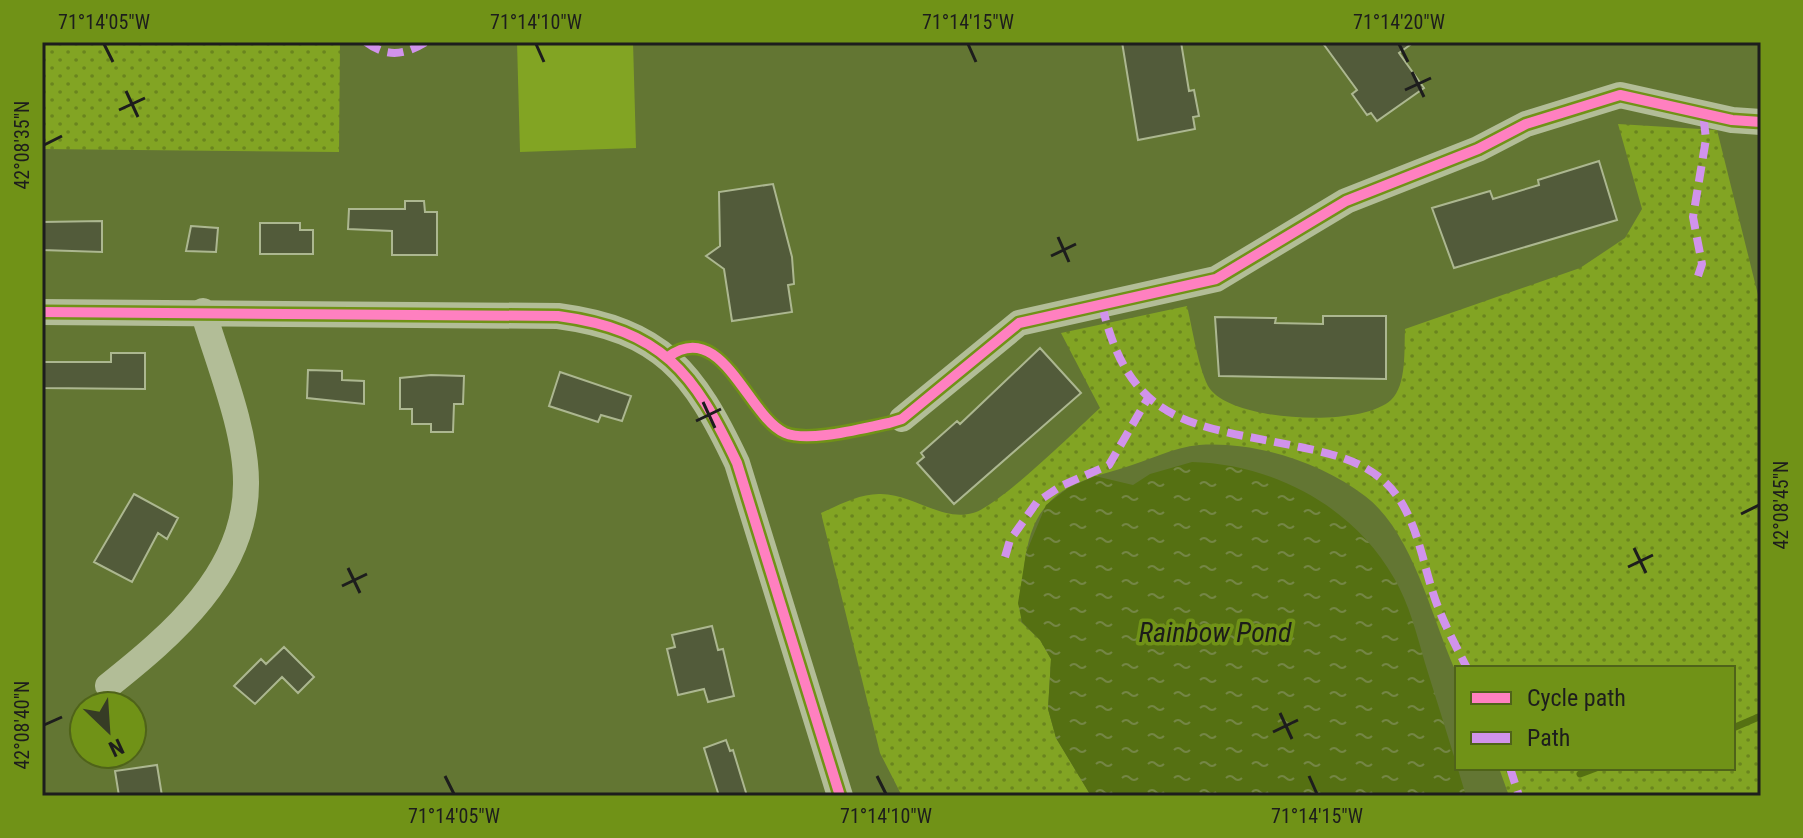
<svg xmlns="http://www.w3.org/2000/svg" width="1803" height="838" font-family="'Roboto Condensed',sans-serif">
  <defs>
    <pattern id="grass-dots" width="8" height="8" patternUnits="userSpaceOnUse" patternTransform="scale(2)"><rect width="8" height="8" fill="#82a423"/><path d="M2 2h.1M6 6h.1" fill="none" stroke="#6a851e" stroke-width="1.8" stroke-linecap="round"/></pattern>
    <pattern id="water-ripples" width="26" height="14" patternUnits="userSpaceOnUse" patternTransform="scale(2)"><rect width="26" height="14" fill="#557012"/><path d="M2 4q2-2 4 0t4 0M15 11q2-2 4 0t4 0" fill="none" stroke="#748645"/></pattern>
  </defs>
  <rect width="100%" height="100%" fill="#637633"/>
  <path fill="url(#grass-dots)" d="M42,42H340L339,152L42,149Z
    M1618,124L1717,130L1761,307V796H1509L1499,768H1733V668H1457V674C1432,621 1414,533 1365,496C1321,462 1254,441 1199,445C1174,447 1147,461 1123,468C1097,476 1065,483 1047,505C1020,535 1024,585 1021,622L1040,640L1051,659L1048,709L1056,738L1091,796H902L880,753L821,513C839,505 859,494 879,494C912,493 941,522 973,513C998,507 1077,429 1100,408L1061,333L1187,306C1192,326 1199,373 1210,389C1235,422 1361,428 1391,400C1407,385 1404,349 1405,329L1580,268L1625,238L1642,209Z"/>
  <path fill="#82a423" d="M517,42H633L636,148L520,152Z"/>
  <path fill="url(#water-ripples)" d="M1192,462C1273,464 1353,506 1394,578C1409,603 1417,635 1425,663C1439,708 1453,752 1466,796H1091L1056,738L1048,709L1051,659L1040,640L1022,622L1018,603L1026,553L1046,505L1068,488L1095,476L1133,485L1150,474Z"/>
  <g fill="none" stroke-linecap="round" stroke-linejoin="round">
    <path stroke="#557012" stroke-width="7" d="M1733,728L1761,716
      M1580,774L1596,768"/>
  </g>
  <path fill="#525b3a" stroke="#acb790" stroke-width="2" d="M1122,42H1181L1189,91L1194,90L1199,116L1193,117L1195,129L1138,140Z
    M1322,42H1414L1399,53L1424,88L1377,121L1371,113L1367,115L1352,94L1357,90Z
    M1599,161L1617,220L1454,268L1432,208L1490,191L1493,199L1539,185L1538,180Z
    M773,184L792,257L794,284L788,285L792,312L732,321L724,269L706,256L720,246L719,192Z
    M405,201H424L425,212H437V255H392V231L348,229L349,209H405Z
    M102,221V252L42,250V222Z
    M260,223H300V230H313V254H260Z
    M191,226L218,228L216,252L186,251Z
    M1323,316H1386V379L1219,376L1215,317L1276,318L1275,323L1323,324Z
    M1040,348L1081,393L954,504L917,463L924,457L921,453L957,421L960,424Z
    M111,353H145V389L42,388V362H111Z
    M308,370L342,371V380L364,381V404L307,398Z
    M560,372L631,396L622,421L601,415L598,422L549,406Z
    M431,375L464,376L463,404H454L453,432H431V424H412V409H400V378Z
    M134,494L178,518L167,539L158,533L132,582L94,562Z
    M712,626L718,650L723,649L734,696L708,702L704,689L678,695L667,649L675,647L672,635Z
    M284,647L314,677L298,693L282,677L255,704L234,686L261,659L266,664Z
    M726,740L730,751L733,750L747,796H719L704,748Z
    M157,765L162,796H119L115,771Z"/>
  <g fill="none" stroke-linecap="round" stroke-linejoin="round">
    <path stroke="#b2bd97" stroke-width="26" d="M42,312L558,316C662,330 694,372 737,463L840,796
      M902,419L1019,323L1216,279L1346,201L1478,149L1526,124L1620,95L1732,120L1761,122
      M108,686C172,635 247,572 246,482C246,429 218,362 203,311"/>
    <path stroke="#d193ec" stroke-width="8" stroke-dasharray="16 8" stroke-linecap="butt" d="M366,42C387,58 405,55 426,42
      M1698,276L1702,264L1693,217L1706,139L1703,113
      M1102,305C1130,427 1195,425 1300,447C1328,453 1356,459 1379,477C1418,507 1421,564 1438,607C1446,628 1457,648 1467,668
      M1005,557L1010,540L1037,502L1061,486L1109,465L1148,398
      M1510,768L1519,796"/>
    <g stroke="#709217" stroke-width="15">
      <path id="cycleway" d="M42,312L558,316C662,330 694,372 737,463L840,796
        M668,357C722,317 748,417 785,433C809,443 863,428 889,423L902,419L1019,323L1216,279L1346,201L1478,149L1526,124L1620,95L1732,120L1761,122"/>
    </g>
    <use href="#cycleway" stroke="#ff80c0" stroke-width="10"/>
  </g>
  <path fill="none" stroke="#1d1d1d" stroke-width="3" d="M104,44L113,62M536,44L544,62M968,44L976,62M1399,44L1408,62M1412,72L1424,97M1405,90L1431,78M126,91L138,117M119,110L145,98M44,145L62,136M1058,237L1069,262M1051,256L1076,244M703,402L715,428M696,421L721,409M1741,514L1759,505M1634,548L1646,573M1628,567L1653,555M348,568L360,593M342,586L367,574M1280,713L1292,739M44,725L62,717M1273,732L1298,720M445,776L454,794M877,776L886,794M1309,776L1317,794"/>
  <g text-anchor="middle" stroke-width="7" stroke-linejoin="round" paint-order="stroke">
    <g font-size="28" font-style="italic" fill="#1c1c19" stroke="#709217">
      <text x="1215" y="642">Rainbow Pond</text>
    </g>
  </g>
  <rect width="1803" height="838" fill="none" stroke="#709217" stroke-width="88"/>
  <rect x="1455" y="666" width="280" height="104" fill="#709217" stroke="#4f6319" stroke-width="2"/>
  <rect x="1471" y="692" width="40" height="12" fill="#ff80c0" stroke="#4f6319" stroke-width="2"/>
  <text x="1527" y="706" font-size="24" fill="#1d1d1d">Cycle path</text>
  <rect x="1471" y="732" width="40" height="12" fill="#d193ec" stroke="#4f6319" stroke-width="2"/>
  <text x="1527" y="746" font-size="24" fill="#1d1d1d">Path</text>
  <g transform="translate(108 730) rotate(155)"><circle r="38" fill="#709217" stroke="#4f6319" stroke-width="2"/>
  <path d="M0-6L14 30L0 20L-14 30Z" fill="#363c25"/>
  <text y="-12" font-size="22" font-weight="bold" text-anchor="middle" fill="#1d1d1d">N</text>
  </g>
  <rect x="44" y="44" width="1715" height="750" fill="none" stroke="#1d1d1d" stroke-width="3"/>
  <g font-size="20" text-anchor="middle" fill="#1d1d1d">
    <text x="104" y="29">71°14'05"W</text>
    <text x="536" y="29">71°14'10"W</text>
    <text x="968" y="29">71°14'15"W</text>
    <text x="1399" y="29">71°14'20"W</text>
    <text transform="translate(22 145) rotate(-90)" y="7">42°08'35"N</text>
    <text transform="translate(1781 505) rotate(-90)" y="7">42°08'45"N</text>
    <text transform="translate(22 725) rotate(-90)" y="7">42°08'40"N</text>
    <text x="454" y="823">71°14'05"W</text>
    <text x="886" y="823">71°14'10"W</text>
    <text x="1317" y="823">71°14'15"W</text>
  </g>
</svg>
